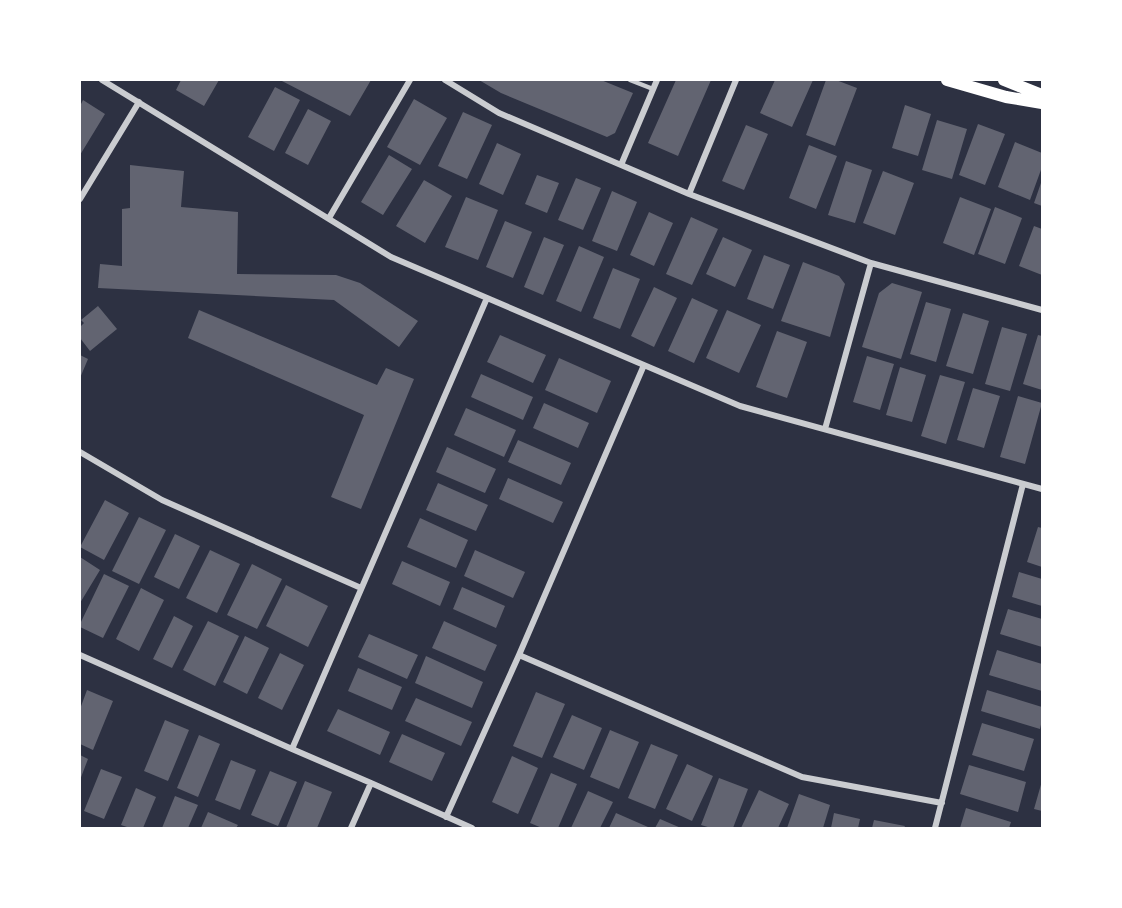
<svg xmlns="http://www.w3.org/2000/svg" width="1122" height="908" font-family="'Crimson Pro',serif">
  <rect width="100%" height="100%" fill="#2d3142"/>
  <path fill="#626471" d="M181,80H219L204,106L176,90Z
    M280,80H371L350,116Z
    M479,80H601L633,93L615,133L607,137L501,93Z
    M676,80H711L678,156L648,143Z
    M775,80H813L792,127L760,113Z
    M826,80H836L857,88L835,146L806,135Z
    M275,87L300,100L274,151L248,137Z
    M414,99L447,118L420,165L387,147Z
    M83,100L105,114L80,155V106Z
    M905,105L931,114L918,156L892,148Z
    M308,109L331,121L308,165L285,153Z
    M463,112L492,125L467,179L438,166Z
    M937,120L967,129L952,179L922,170Z
    M978,124L1005,134L985,185L959,175Z
    M746,125L768,134L744,190L722,181Z
    M1015,142L1042,153V167L1030,200L998,187Z
    M497,143L521,154L503,195L479,184Z
    M809,145L837,156L816,209L789,198Z
    M389,155L412,169L383,215L361,202Z
    M846,161L872,170L855,223L828,215Z
    M130,165L184,171L181,207L238,212L237,274L336,275L360,283L418,321L399,347L334,300L98,288L100,264L122,266V209L130,208Z
    M883,171L914,183L895,235L863,223Z
    M537,175L559,183L547,213L525,204Z
    M576,178L601,188L583,230L558,220Z
    M424,180L452,196L425,243L396,226Z
    M1042,180V206L1034,203Z
    M612,191L637,202L617,251L592,241Z
    M466,197L498,210L478,260L445,247Z
    M960,197L991,209L974,255L943,243Z
    M995,207L1022,218L1005,264L978,254Z
    M649,212L673,223L654,266L630,255Z
    M691,217L718,229L692,285L666,274Z
    M505,221L532,232L513,278L486,267Z
    M1034,226L1042,229V275L1019,266Z
    M544,237L564,245L543,295L524,287Z
    M723,237L752,250L735,287L706,274Z
    M579,246L604,257L581,312L556,301Z
    M764,255L790,265L773,309L747,299Z
    M803,262L839,276L845,284L830,337L781,321Z
    M613,268L640,279L620,329L593,318Z
    M892,283L922,292L901,359L862,347L879,293Z
    M654,287L677,298L654,347L631,336Z
    M692,298L718,310L694,363L668,351Z
    M926,302L951,309L936,362L910,354Z
    M98,306L117,329L90,351L80,338V327L84,323L81,320Z
    M199,310L377,385L386,368L414,379L361,509L331,497L364,415L188,338Z
    M727,310L761,325L739,373L706,358Z
    M963,313L989,321L973,374L946,366Z
    M1002,327L1027,334L1010,391L985,384Z
    M777,331L807,342L787,398L756,387Z
    M500,335L546,355L533,383L487,362Z
    M1038,335L1042,336V390L1023,384Z
    M80,355L88,359L80,378Z
    M867,356L894,364L880,410L853,402Z
    M559,358L611,381L597,413L545,390Z
    M900,367L926,375L912,422L886,415Z
    M481,374L533,397L523,420L471,397Z
    M940,375L965,382L946,444L921,436Z
    M973,388L1000,396L984,448L957,440Z
    M1018,396L1042,403L1025,464L1000,457Z
    M544,403L589,423L578,448L533,428Z
    M466,408L516,430L504,457L454,435Z
    M518,440L571,463L561,485L508,462Z
    M447,447L496,469L485,493L436,472Z
    M508,478L563,502L553,523L499,499Z
    M438,483L488,505L476,531L426,510Z
    M105,500L129,513L104,560L80,547Z
    M139,517L166,530L139,584L112,571Z
    M420,518L468,540L456,568L407,547Z
    M1038,527L1042,528V567L1027,562Z
    M175,534L200,546L179,589L154,577Z
    M210,550L240,564L217,613L186,598Z
    M475,550L525,572L513,598L464,576Z
    M80,557L100,570L80,603Z
    M402,561L450,582L440,606L392,584Z
    M252,564L282,579L257,629L227,615Z
    M1019,572L1042,579V606L1012,597Z
    M104,574L129,586L103,638L80,627V624Z
    M286,585L328,606L308,647L266,626Z
    M462,587L505,606L496,628L453,609Z
    M141,588L164,600L139,651L116,639Z
    M1008,609L1042,619V647L1000,634Z
    M174,616L193,626L172,668L153,659Z
    M208,621L239,636L215,686L183,670Z
    M444,621L497,645L485,671L432,648Z
    M369,634L418,655L407,679L358,657Z
    M245,636L269,648L247,694L223,682Z
    M997,650L1042,664V691L989,675Z
    M280,653L304,665L282,710L258,698Z
    M426,656L483,682L472,708L415,683Z
    M358,668L402,687L392,710L348,691Z
    M87,690L113,701L93,750L80,744V709Z
    M987,690L1042,707V720L1040,729L981,711Z
    M536,692L565,704L542,758L513,746Z
    M416,698L472,722L461,746L405,721Z
    M338,709L390,732L380,755L327,731Z
    M572,715L602,728L584,770L553,757Z
    M165,720L189,730L168,781L144,771Z
    M982,723L1034,739L1024,771L972,755Z
    M610,730L639,742L619,789L590,777Z
    M402,734L445,753L432,781L389,762Z
    M199,735L220,744L198,797L177,788Z
    M651,744L678,755L655,809L628,798Z
    M80,755L88,759L80,780Z
    M512,756L538,768L518,814L492,802Z
    M231,760L256,770L240,810L215,800Z
    M687,764L713,776L692,821L666,809Z
    M969,765L1026,782L1018,812L960,794Z
    M101,769L122,777L104,819L84,811Z
    M270,771L297,782L278,826L251,815Z
    M551,773L577,784L558,828H542L530,823Z
    M719,778L748,789L733,828H711L701,825Z
    M305,781L332,792L317,828H286Z
    M1042,781V811L1034,809Z
    M136,788L156,797L143,828H130L121,825Z
    M759,790L789,804L778,828H741Z
    M588,791L613,802L600,828H571Z
    M799,794L830,805L823,828H787Z
    M175,796L198,805L188,828H162Z
    M966,808L1011,822L1009,828H960Z
    M208,812L238,825L236,828H201Z
    M616,813L648,827L647,828H609Z
    M834,813L860,819L858,828H831Z
    M660,819L681,828H655Z
    M874,820L905,826L904,828H872Z"/>
  <g fill="none" stroke-linecap="round" stroke-linejoin="round">
    <path stroke="#caccd0" stroke-width="4.5" d="M630,80L653,89"/>
    <path stroke="#caccd0" stroke-width="6" d="M102,80L391,257L740,406L1042,489
      M445,80L499,113L689,194L871,263L1042,310
      M621,165L657,80
      M689,194L736,80
      M80,199L139,102
      M329,218L410,80
      M825,429L871,263
      M80,452L162,500L361,588
      M80,655L292,749L371,783L472,828
      M519,655L802,777L942,803
      M292,749L487,298
      M446,817L519,655L644,365
      M351,828L371,783
      M935,828L1023,484"/>
    <path stroke="#fff" stroke-width="12" d="M947,80L1006,97L1042,103
      M1004,80L1042,95"/>
  </g>
  <rect width="1122" height="908" fill="none" stroke="#ffffff" stroke-width="162"/>
</svg>
